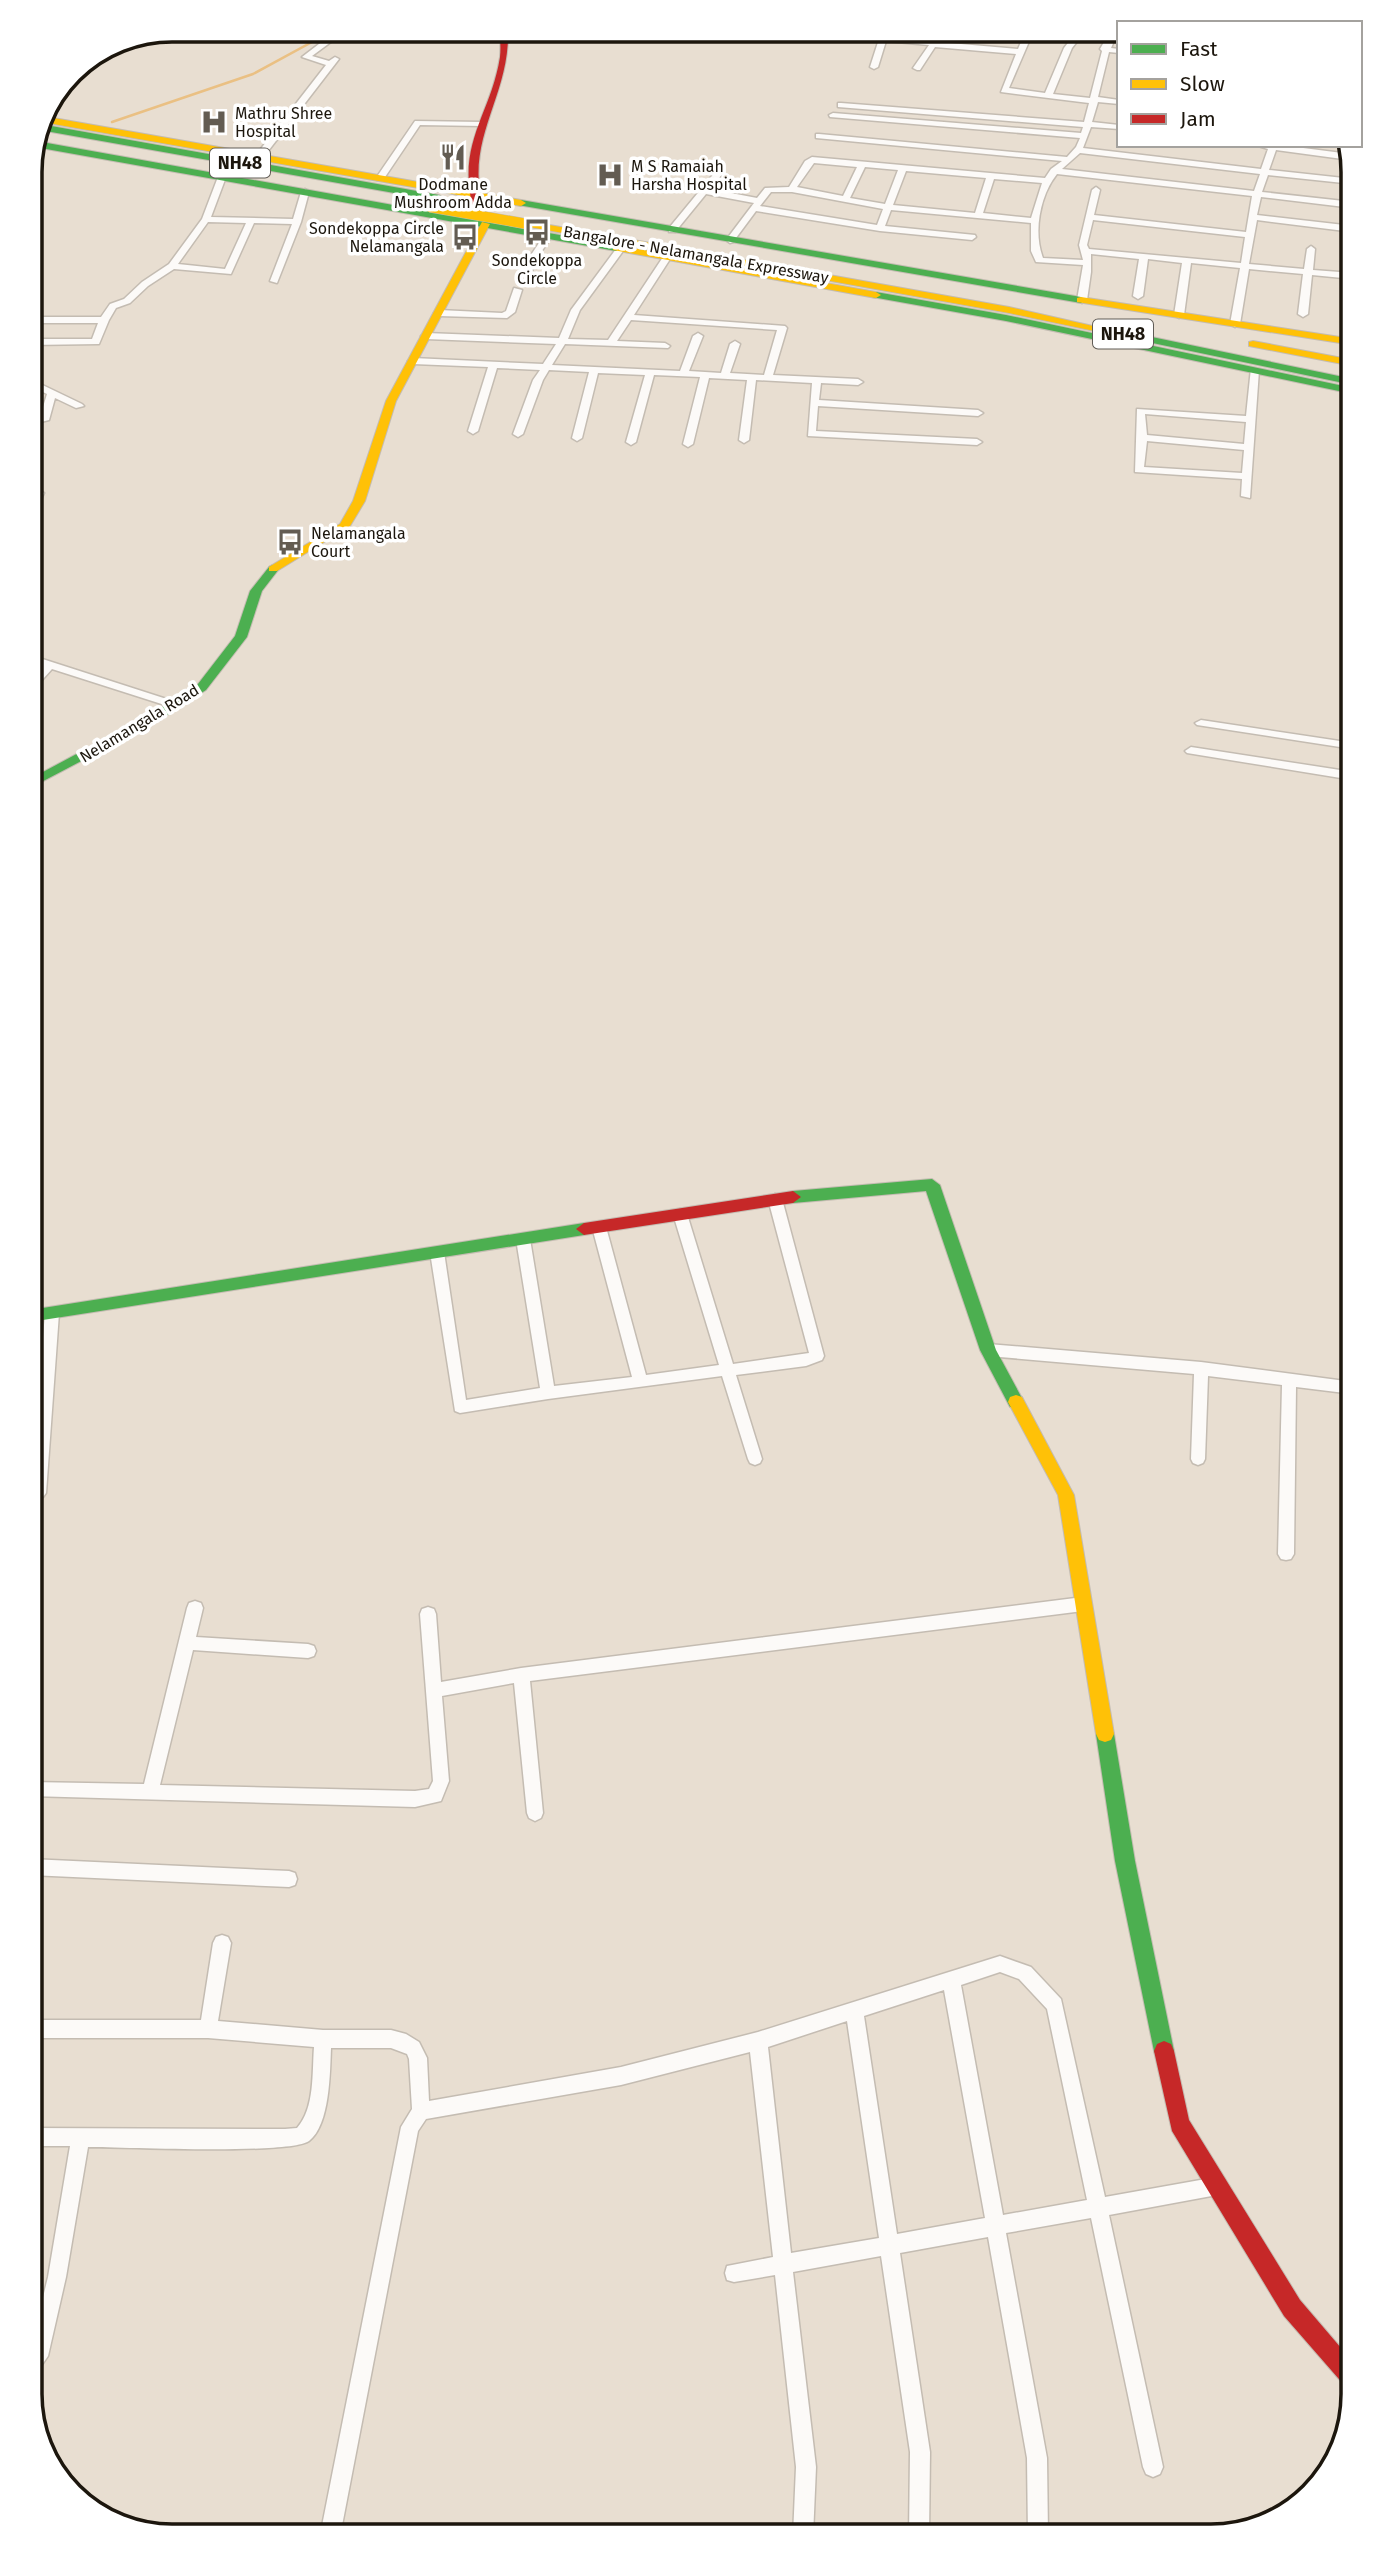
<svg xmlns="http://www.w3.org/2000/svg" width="1383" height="2566" font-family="'Fira Sans',sans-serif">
  <rect width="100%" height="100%" fill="#e8ded1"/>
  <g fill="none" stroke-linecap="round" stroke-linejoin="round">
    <path stroke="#eac083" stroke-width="2.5" d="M112,122L253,74L334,30"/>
    <g stroke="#c4bcb2" stroke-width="3">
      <path id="street" d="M939,30H947L938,42L1018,49L1026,30H1034L1009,88L1045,93L1064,48L1078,30H1086L1072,48L1053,94L1090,98L1102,51L1100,49L1111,30H1119L1111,48L1119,49V53L1109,52L1098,97L1119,100V104L1098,102L1092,122L1119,125V129L1091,127L1083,148L1261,169L1268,149L1255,145H1280L1350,154V160L1276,150L1269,170L1353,179V184L1268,175L1262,192L1353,202V208L1261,197L1257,215L1353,226V232L1257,220L1249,264L1304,269L1307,249L1311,246L1315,249L1313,270L1353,273V279L1312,275L1308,314L1303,317L1298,314L1303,274L1249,269L1240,324L1235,327L1230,324L1240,268L1191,263L1184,315L1179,318L1174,315L1182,263L1148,259L1143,296L1138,299L1133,296L1139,259L1091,254V272L1087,300L1082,303L1077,300L1083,265L1036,262L1031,251V223L891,210L885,226L975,235L976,237L972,240L880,231L756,211L733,242L730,243L726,240L754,203L706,194L675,232H669V228L716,171L719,170L723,173L710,189L757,198L765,188L789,187L805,161L812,157L1045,178L1051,169L1062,161L816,138V134H819L1067,157L1076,147L1080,138L830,117L829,115L833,113L1081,133L1083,127L838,107V103H841L1084,122L1089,103L1001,92L1016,54L935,47L920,70H917L913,68L929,45L886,41L878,67L874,69L870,67L880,36L932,41ZM1080,153L1260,174L1254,191L1062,169ZM814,163L857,167L843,196L797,187ZM865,167L898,170L885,204L850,198ZM906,171L986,178L975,213L893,205ZM1057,174L1252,196L1246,232L1094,215L1100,190L1096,187L1092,190L1079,245L1083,260L1043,258C1033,232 1040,195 1057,174ZM994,179L1042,183L1031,218L983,213ZM771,192H792L883,209L877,225L760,206ZM1093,220L1245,237L1241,263L1089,249L1087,245Z
        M332,34L339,36L312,56L329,61L335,57L339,59L262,159H256V155L326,65L302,57Z
        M415,121L482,122L486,124L482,126L420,125L383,180H377L376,178Z
        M222,174L226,177L211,217L293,219L301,192L305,189L309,192L301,222L277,283L270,281L292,224L254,223L231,274L174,269L148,286L130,303L116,308L109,320L99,344L30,345V339H92L98,323H30V317H101L110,304L124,299L142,282L169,264L202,219L218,177ZM208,222L246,223L225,269L178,264Z
        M545,234L552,236L535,261L531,275H525L527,261Z
        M622,244L626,247L580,310L568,339L608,340L665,254H671L672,256L634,315L785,326L787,328L773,375L858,379L863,382L858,385L821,383L819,400L978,410L983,413L978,416L818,406L816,431L977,439L982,442L977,445L808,436L812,383L756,380L749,440L744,443L739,440L747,380L709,378L693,444L688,447L683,444L700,377L654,375L636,442L631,445L626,442L645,375L598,373L582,438L577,441L572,438L589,372L549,370L543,380L523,434L518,437L513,434L533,380L540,370L497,368L478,431L473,434L468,431L488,367L413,364L408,361L413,358L543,364L556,344L426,339L421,336L426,333L559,338L571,310L619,245ZM631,320L777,330L764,375L730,373L740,344L735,341L730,344L721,373L689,371L703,336L698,333L693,336L680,371L552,365L565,344L668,348L670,346L665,343L617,341Z
        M514,288L522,290L515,312L507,318L439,316L434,313L439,310L502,313L506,311Z
        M1353,288V319L1352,320L1347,317L1348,291Z
        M1251,368L1259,370L1250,498L1241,496L1242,479L1135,472L1137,409L1246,416ZM1145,414L1246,422L1244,444L1147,435ZM1147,441L1244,450L1242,473L1144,467Z
        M30,379L82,404L84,406L76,408L55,398L49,420L41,422L39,420L47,394L30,386Z
        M39,490L44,493L35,514L30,517V502L35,491Z
        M30,655L179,703L181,705L179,707H171L52,669L34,689L30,690V680L43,666L30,662Z
        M1201,720L1353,743V749L1197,725L1195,723Z
        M1191,747L1353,772V780L1187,753L1185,751Z
        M775,1194L782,1199L824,1356L822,1360L806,1366L736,1375L762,1459L760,1463L755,1465L750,1463L748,1459L722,1376L548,1399L460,1413L455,1411L430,1252L437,1247L444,1252L466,1400L540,1388L516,1239L523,1234L530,1239L554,1386L632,1377L592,1227L599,1222L606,1227L646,1375L719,1365L673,1214L680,1209L687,1214L733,1364L809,1353L768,1199Z
        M52,1308L57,1309L59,1313L46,1493L43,1497L38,1499L33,1497L30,1493L45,1313L47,1309Z
        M988,1344L1201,1362L1353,1382V1394L1296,1387L1294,1554L1291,1559L1286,1560L1281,1559L1278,1554L1282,1385L1208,1376L1205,1459L1203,1463L1198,1465L1193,1463L1191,1459L1194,1374L988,1356L983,1354L981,1350L983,1346Z
        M1083,1597L1089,1599L1091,1604L1089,1609L1083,1611L530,1681L543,1813L541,1818L535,1821L529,1818L527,1813L514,1683L442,1696L449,1781L441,1801L415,1807L30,1796V1782L144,1784L187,1608L189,1603L195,1601L201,1603L203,1608L196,1637L308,1644L314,1646L316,1651L314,1656L308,1658L193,1650L160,1785L415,1791L429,1789L433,1781L420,1614L422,1609L428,1607L434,1609L436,1614L441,1682L521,1668Z
        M30,1859L289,1871L295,1873L297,1879L295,1885L289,1887L30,1875Z
        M222,1935L228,1937L231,1943L218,2021L323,2030H391L406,2034L419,2042L427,2058L429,2101L621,2067L758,2032L1000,1956L1031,1967L1061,1999L1105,2197L1217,2177L1224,2179L1226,2186L1224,2193L1217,2195L1109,2215L1163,2467L1160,2474L1153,2477L1146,2474L1143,2467L1091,2218L1006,2233L1047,2458L1048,2536H1028L1027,2458L988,2237L900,2253L930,2452L929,2536H909L910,2452L881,2256L793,2272L816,2467L813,2536H793L796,2467L775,2275L734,2282L727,2280L725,2273L727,2266L773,2257L750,2052L621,2085L426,2119L418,2131L340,2536H320L401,2127L412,2109L409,2059L407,2054L391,2048H331C330,2072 330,2125 309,2141C290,2155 122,2147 88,2147L66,2277L48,2356L37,2372L30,2375V2350L48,2277L70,2146H30V2128L285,2129L297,2128C315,2108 312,2072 314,2047L208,2038H30V2020H201L213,1943L216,1937ZM1000,1972L1019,1979L1047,2009L1087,2200L1003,2215L961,1985ZM944,1990L985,2218L897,2234L864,2016ZM847,2021L879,2238L791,2253L768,2047Z"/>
    </g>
    <g stroke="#c4bcb2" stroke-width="2">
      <path id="fast" d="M40,124L439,195L444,198L439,201L40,130Z
        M36,141L616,245L621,248L616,251L35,147Z
        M521,200L1081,297L1086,300L1081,303L518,205V201Z
        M876,292L1006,315L1353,388V394L1006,321L872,297V293Z
        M1123,331L1353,379V385L1119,336L1118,334Z
        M273,565L279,569L262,591L247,637L206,690L161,719L30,788V779L153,713L198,684L235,636L250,591L269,567Z
        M932,1179L940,1185L996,1350L1024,1402L1022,1407H1010L980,1350L926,1191L793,1203L785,1197L793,1191Z
        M584,1223L592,1229L584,1235L30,1322V1310Z
        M1105,1726L1111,1728L1114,1734L1135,1861L1174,2051L1171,2058L1164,2061L1157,2058L1154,2051L1115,1861L1096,1734L1099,1728Z"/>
    </g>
    <g stroke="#c4bcb2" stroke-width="2">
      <path id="slow" d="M42,116L521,200L526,203L521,206L42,122Z
        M527,221L1009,307L1128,334L1123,337L1009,313L524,226V222Z
        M482,222L490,224L396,401L365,501L350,526L277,571H269V567L340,524L353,501L386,401Z
        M616,245L876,292L881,295L876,298L613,250V246Z
        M1081,297L1353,339V345L1077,302V298Z
        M1253,341L1353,360V366L1249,346V342Z
        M1016,1395L1022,1397L1074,1495L1114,1734L1111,1740L1105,1742L1099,1740L1096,1734L1058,1495L1008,1402L1010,1397Z"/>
    </g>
    <g stroke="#c4bcb2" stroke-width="2">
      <path id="jam" d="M500,30H508C510,97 466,135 482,204L477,207L472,204C458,141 491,114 500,57C501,48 500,39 500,30Z
        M793,1191L801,1197L793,1203L584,1235L576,1229L584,1223Z
        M1164,2041L1171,2044L1174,2051L1189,2120L1300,2300L1353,2362V2389L1345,2386L1284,2316L1172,2131L1154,2051L1157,2044Z"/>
    </g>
    <use href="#street" fill="#fcfaf8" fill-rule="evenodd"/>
    <use href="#fast" fill="#4caf50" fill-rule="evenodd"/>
    <use href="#slow" fill="#ffc107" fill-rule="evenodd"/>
    <use href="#jam" fill="#c62828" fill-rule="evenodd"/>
    <g stroke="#c1bcb5" stroke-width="11" stroke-linecap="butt">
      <path id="slow-bridge" d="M430,207L527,224"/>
    </g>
    <use href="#slow-bridge" stroke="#ffc107" stroke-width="10"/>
  </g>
  <defs>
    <g id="hospital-bare" transform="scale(2.1)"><path d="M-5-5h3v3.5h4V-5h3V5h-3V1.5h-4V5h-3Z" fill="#635c52" stroke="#fff" stroke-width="2.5" paint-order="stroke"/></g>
    <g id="restaurant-bare" transform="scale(2.1)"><path d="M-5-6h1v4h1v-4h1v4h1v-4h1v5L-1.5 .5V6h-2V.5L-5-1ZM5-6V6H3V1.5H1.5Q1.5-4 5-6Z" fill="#635c52" stroke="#fff" stroke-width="2.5" paint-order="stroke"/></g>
    <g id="bus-bare" transform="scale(2.1)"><path d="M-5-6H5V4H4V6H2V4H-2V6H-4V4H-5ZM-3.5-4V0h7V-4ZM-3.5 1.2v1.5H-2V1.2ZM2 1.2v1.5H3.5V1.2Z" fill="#635c52" stroke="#fff" stroke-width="2.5" paint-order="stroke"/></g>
  </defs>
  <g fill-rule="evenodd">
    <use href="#hospital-bare" x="214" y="122"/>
    <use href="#restaurant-bare" x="453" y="157"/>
    <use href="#hospital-bare" x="610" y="175"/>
    <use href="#bus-bare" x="537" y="232"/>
    <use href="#bus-bare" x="465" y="237"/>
    <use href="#bus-bare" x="290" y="542"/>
  </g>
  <g text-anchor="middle" stroke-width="7" stroke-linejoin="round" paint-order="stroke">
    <g font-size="16" fill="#1c160d" stroke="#fff" text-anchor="start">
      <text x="235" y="119">Mathru Shree<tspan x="235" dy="18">Hospital</tspan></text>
      <text x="631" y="172">M S Ramaiah<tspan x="631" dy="18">Harsha Hospital</tspan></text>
      <text x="453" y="190" text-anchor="middle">Dodmane<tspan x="453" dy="18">Mushroom Adda</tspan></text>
      <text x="444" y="234" text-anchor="end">Sondekoppa Circle<tspan x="444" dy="18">Nelamangala</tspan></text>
      <text x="537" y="266" text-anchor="middle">Sondekoppa<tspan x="537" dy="18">Circle</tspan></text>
      <text x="311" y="539">Nelamangala<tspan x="311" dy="18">Court</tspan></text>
    </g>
    <g font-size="16" fill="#1c160d" stroke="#fff">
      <text transform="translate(696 254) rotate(10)" y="6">Bangalore - Nelamangala Expressway</text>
      <text transform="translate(139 723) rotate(-31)" y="6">Nelamangala Road</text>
    </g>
    <g fill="#fff" stroke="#605c56" stroke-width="2">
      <rect x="210" y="148.5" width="60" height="29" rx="5"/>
      <rect x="1093" y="319.5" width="60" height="29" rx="5"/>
    </g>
    <g font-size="18" font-weight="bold" fill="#1c160d">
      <text x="240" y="169">NH48</text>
      <text x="1123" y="340">NH48</text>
    </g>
  </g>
  <path d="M0 0H1383V2566H0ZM172 42H1211A130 130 0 0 1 1341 172V2394A130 130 0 0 1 1211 2524H172A130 130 0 0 1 42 2394V172A130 130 0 0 1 172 42Z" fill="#fff" fill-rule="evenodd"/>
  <path fill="none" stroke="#1c160d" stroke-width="3.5" d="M172 42H1211A130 130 0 0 1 1341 172V2394A130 130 0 0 1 1211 2524H172A130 130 0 0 1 42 2394V172A130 130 0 0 1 172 42Z"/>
  <rect x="1117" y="21" width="245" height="126" fill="#ffffff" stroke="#a4a29e" stroke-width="2"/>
  <rect x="1131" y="44" width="35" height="10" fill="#4caf50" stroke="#a4a29e" stroke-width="2"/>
  <text x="1180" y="56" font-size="21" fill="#1c160d">Fast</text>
  <rect x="1131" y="79" width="35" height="10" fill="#ffc107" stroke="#a4a29e" stroke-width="2"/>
  <text x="1180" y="91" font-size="21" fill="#1c160d">Slow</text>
  <rect x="1131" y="114" width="35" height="10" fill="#c62828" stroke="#a4a29e" stroke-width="2"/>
  <text x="1180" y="126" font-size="21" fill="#1c160d">Jam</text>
</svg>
